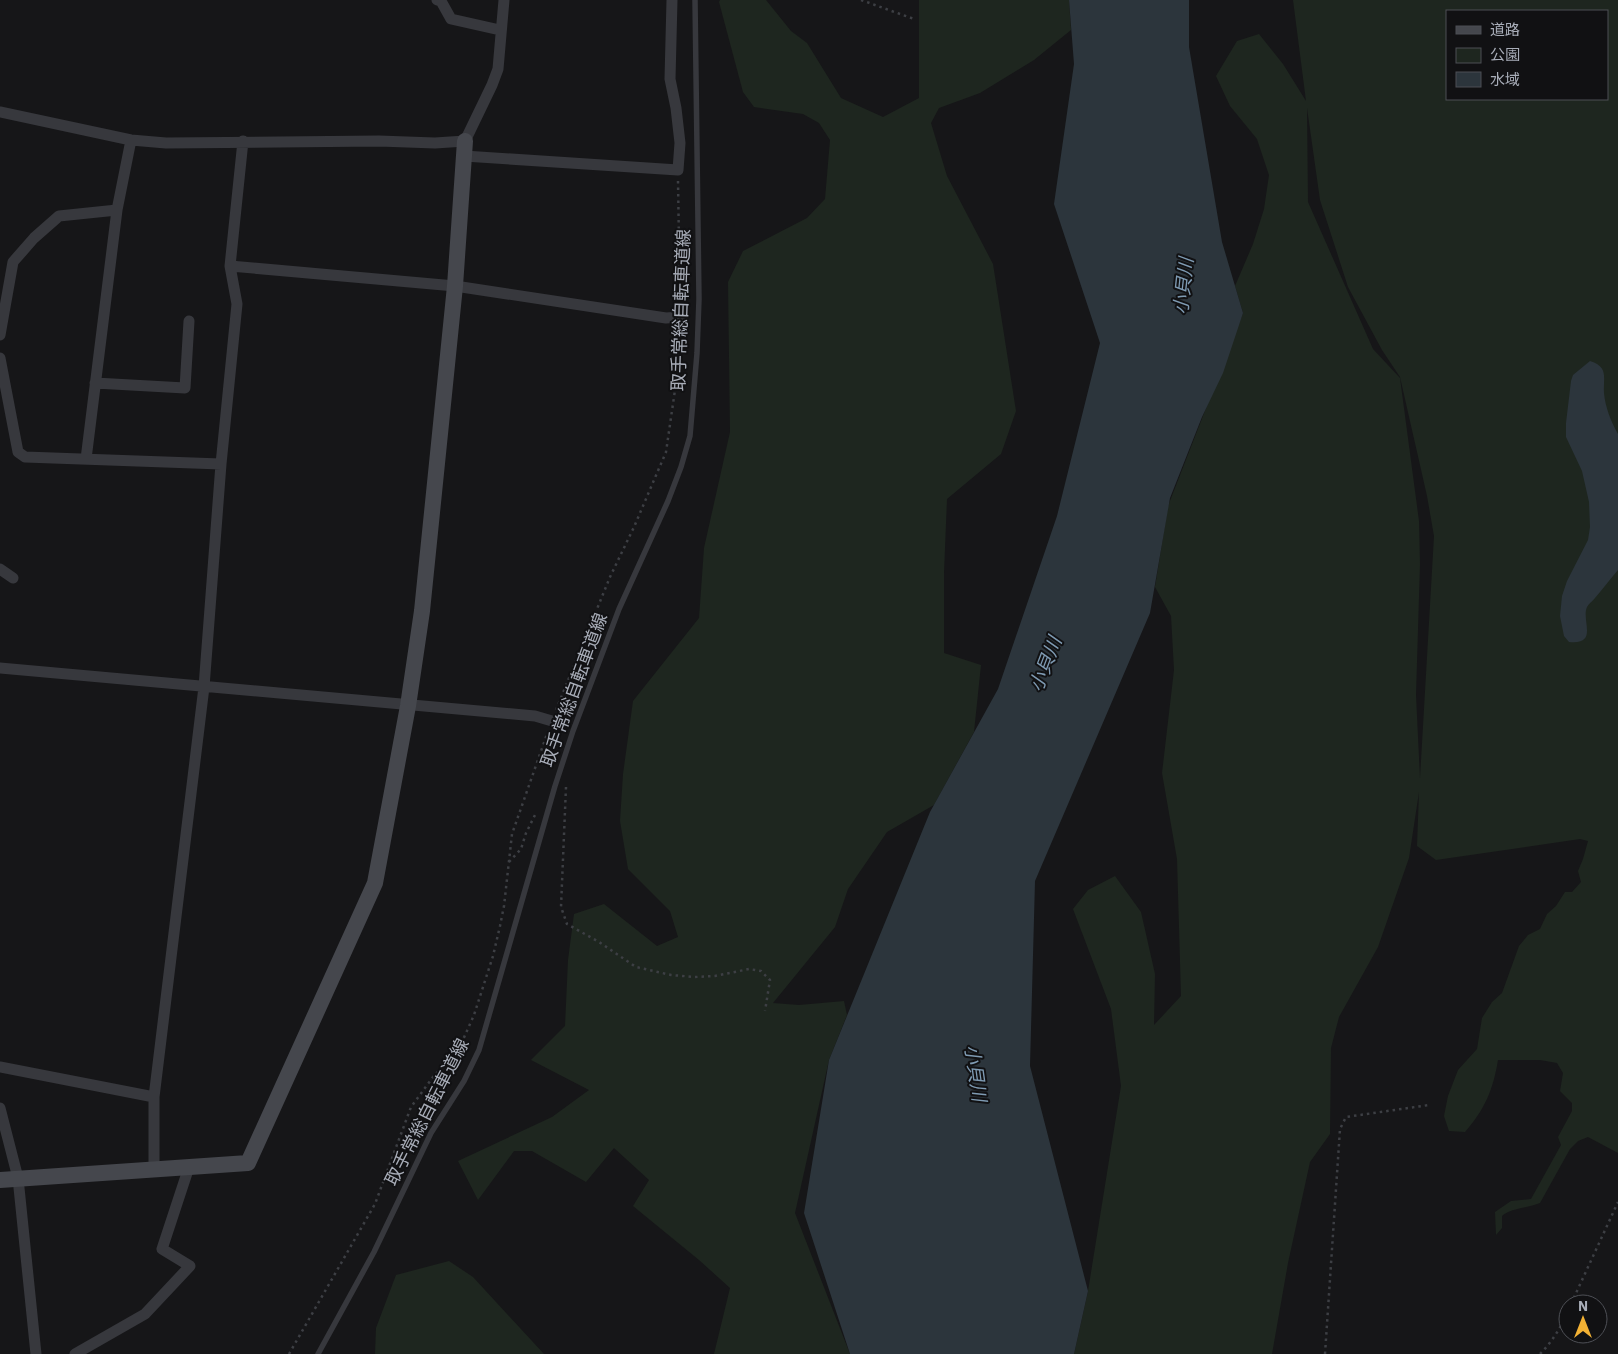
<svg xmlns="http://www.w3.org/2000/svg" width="1618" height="1354" font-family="'IBM Plex Sans','Noto Sans JP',sans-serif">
  <rect width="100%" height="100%" fill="#161618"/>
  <path fill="#1e261f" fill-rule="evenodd" d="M720,0H766L791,31L807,43L841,98L883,117L919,98V0H1069L1071,30L1034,60L980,93L939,108L931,123L947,176L993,264L1016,411L1001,454L947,499L944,573V653L981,665L974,732L934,805L887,832L848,889L835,927L773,1003L799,1005L844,1001L847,1015L829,1060L795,1213L850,1354H714L730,1288L699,1260L633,1206L649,1180L614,1148L586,1182L532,1151H514L478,1200L458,1161L552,1117L589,1090L531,1060L565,1026L568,960L574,914L604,904L657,946L678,937L670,911L628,869L620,821L623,774L633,701L699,618L704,548L730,432L728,282L743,251L807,218L825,199L830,140L819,123L803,114L754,107L743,92L719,2Z
    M1293,0H1618V1153L1588,1137L1578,1141L1570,1149L1540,1203C1528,1208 1510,1208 1502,1216V1228L1496,1235L1495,1212L1511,1201L1531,1199L1561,1145L1558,1137L1572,1111V1103L1560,1091L1563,1073L1557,1063L1540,1060H1498C1493,1090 1485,1109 1465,1132L1449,1131L1444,1116L1448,1096L1458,1070L1477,1049L1482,1018L1492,1002L1502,993L1519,946L1528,935L1540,929L1547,914L1556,906L1565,892H1572L1581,882L1578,871L1583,859L1588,841L1580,839L1436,860L1417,846L1419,792L1409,858L1378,947L1339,1017L1331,1048L1330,1134L1310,1162L1288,1263L1272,1354H1074L1088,1291L1121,1086L1111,1009L1073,909L1088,890L1115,876L1141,912L1155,974L1154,1025L1181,996L1177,859L1162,773L1174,670L1171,616L1155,587L1168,506L1243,313L1235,286L1253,244L1264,209L1269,175L1257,139L1230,106L1216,76L1237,41L1259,34L1283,64L1306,101ZM1447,11H1607V99H1447ZM1307,108L1320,200L1348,287L1382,350L1400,377L1427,496L1434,536L1420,778L1416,695L1420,564L1419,521L1400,378L1373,349L1308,202Z
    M449,1261L473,1277L544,1354H375L376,1328L396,1275Z"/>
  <path fill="#2c353c" d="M1069,0H1189V47L1222,242L1243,313L1223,373L1202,417L1170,498L1150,613L1035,881L1030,1066L1088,1291L1074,1354H850L804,1213L829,1060L930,812L998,689L1057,516L1100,343L1054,204L1074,64Z
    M1590,361C1609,367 1603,377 1604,393C1605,406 1611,422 1618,434V570C1610,579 1603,589 1595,598C1592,602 1589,603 1587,607C1581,620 1599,645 1569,642L1564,636L1560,616L1562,596L1567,581L1588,540L1590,527L1589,502L1582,471L1566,437V423L1571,381L1573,375Z"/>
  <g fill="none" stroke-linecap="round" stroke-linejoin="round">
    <path stroke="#3d3f44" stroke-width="2.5" stroke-dasharray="2.5 4" stroke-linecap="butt" d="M861,0L914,19
      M678,181L680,306
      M556,710L610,577L634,527L666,452L675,390L680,329
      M566,787L561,907L567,924L599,942L636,967L671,975L695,977L715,976L749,969L761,971L770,980L765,1011
      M509,862L521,849L526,833L535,815
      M1571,1304L1618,1202
      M289,1354L375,1204L411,1107L433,1077L458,1051L474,1015L493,956L500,926L504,906L512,834L547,734
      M1325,1354L1340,1129L1346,1117L1429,1105
      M1540,1354C1552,1342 1561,1327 1568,1312"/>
    <path stroke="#37383d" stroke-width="5.5" d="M318,1354L374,1252L431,1133L464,1081L479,1050L555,786L573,731L619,609L668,501L681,467L690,436L697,353L699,299L695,0"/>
    <path stroke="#37383d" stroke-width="11" d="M437,0L441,1L451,19L500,30
      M0,112L131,140L166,143L379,141L435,143L465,141L492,85L498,69L504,0
      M464,156L678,170L680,143L676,108L670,79L672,0
      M230,266L455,286L666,318L680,317
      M0,335L13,262L34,238L59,216L117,210
      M0,358L18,452L25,457L221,464
      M95,383L185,388L189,321
      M86,459L117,210L131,140
      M0,569L13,578
      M0,668L535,716L552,721
      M0,1067L154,1097
      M0,1108L18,1178L36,1354
      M154,1168V1097L204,687L221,464L237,304L230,266L243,141
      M75,1354L145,1314L190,1266L162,1249L189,1167"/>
    <path stroke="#45474d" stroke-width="16" d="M0,1180L248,1163L375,883L408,706L422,611L455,286L465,141"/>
  </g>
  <g text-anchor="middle" stroke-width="4" stroke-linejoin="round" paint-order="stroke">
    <g font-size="18" fill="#a8adb8" stroke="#111113">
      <text transform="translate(681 310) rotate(-88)" y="6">取手常総自転車道線</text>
      <text transform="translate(574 690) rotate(-70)" y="6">取手常総自転車道線</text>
      <text transform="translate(427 1112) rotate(-63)" y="6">取手常総自転車道線</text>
    </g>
    <g font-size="19" font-style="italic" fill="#7f9bb3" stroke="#111113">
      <text transform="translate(1183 286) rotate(-84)" y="7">小貝川</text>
      <text transform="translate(1045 664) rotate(-69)" y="7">小貝川</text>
      <text transform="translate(976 1073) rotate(82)" y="7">小貝川</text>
    </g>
  </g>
  <rect x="1446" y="10" width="162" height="90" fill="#111113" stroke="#4d4f55"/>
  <rect x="1456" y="26" width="25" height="8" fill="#45474d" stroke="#4d4f55"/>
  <text x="1490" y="35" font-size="15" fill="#a8adb8">道路</text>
  <rect x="1456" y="48" width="25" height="15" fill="#1e261f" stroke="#4d4f55"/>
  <text x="1490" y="60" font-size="15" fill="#a8adb8">公園</text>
  <rect x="1456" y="72" width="25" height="15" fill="#2c353c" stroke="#4d4f55"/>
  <text x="1490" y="85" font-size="15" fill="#a8adb8">水域</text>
  <g transform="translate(1583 1319)"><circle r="24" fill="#111113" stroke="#4d4f55"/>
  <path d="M0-4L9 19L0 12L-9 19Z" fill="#f2b134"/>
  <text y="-8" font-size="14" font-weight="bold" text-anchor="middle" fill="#a8adb8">N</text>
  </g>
</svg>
